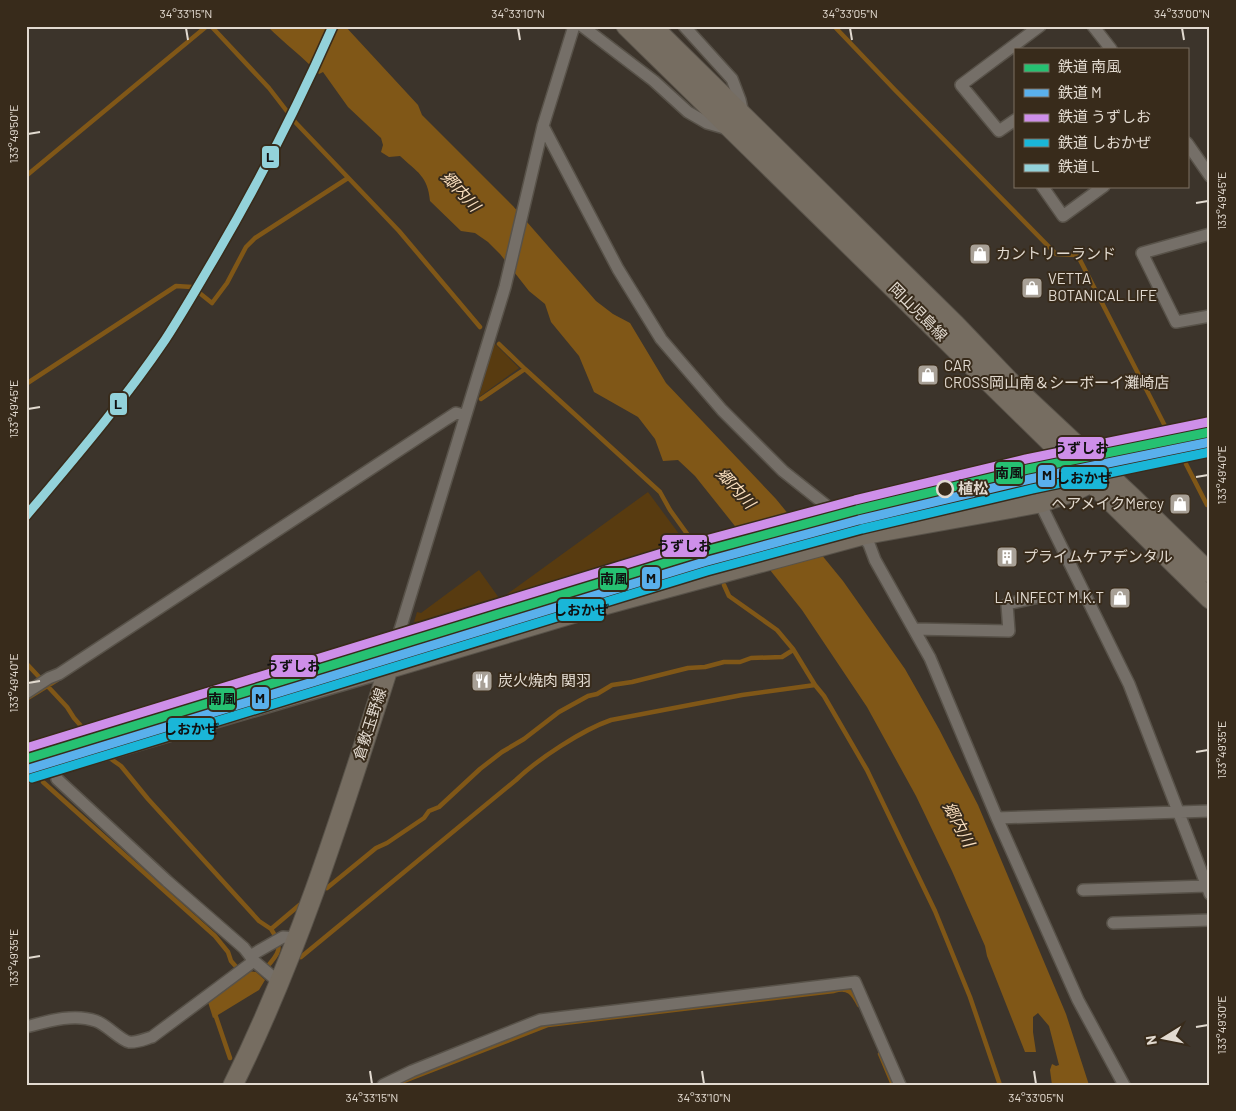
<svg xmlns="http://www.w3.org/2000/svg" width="1236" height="1111" font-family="Barlow,'Noto Sans JP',sans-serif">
  <rect width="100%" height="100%" fill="#3c342b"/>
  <path fill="#583b10" d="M494,343L519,368L479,397Z
    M648,492L685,542L503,597Z
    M479,570L499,598L428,621L414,622L417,612L421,613Z"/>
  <path fill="#805717" d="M267,26H345L418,105L422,115L513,206L596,301L613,314L630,323L666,383L776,499L843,581L905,669L939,729L978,805L1066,1014L1089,1085H1052L1050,1070L1052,1064L1056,1066L1059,1065L1049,1026L1038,1013L1033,1017V1032L1036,1052H1025L987,956L985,946L952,871L916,796L867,707L802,610L695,476L678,460L663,461L655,439L638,417L594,392L579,356L551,322L545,304L529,291L500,254L488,242L475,233L461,231L430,201C428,176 417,172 400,156L389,157L381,152L383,145L381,138L348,107L323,72L319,74C303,57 284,43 267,26Z
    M248,971L256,972L265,980L259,990L213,1018L208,1002Z"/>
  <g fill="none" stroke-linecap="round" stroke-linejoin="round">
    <path stroke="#805717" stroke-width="4.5" d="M211,26L269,88L296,123L399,231L480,327
      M834,26L895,90L1056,254L1076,255L1079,258L1165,426
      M26,176L207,26
      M499,344L525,369
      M26,384L176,286L192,287L212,303L227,283L246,247L255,238L348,178
      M481,399L525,369L660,492L670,510L708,563
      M1186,464L1207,505
      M724,585L729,596L777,630L793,649L815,685L824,696L867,770L935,911L970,997L1000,1085
      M26,663L67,707L74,718L96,743
      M26,699L57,680
      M111,759L121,766L148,799L259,921L271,929
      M43,782L215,936L228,952L231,961L239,970
      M327,888L376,848L387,843L424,818L429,811L439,807L480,769L502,752L524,739L559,712L588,696L597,694L612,685L632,682L688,668L705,667L724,662H740L751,658L782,657L793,650
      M301,957L516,780C538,759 582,730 611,720L742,695L815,685
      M265,969C279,954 284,948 271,929L303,902
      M214,1011L230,1058
      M880,1054L893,1085
      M399,1083L548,1025L834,991C848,986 853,993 859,1005"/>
    <g stroke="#585249" stroke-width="14">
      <path id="street" d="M582,26L654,81L688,112L707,123L728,129
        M684,26L732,79L740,100L743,114
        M1093,26L1111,49
        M1015,120L999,131L961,85L1040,26
        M543,126L618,269L661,339L722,410L783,471L856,529L869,544L875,560L930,658L997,818L1078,1000L1124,1085
        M1187,143L1210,176
        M1042,186L1063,216L1104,186
        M1210,234L1142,253L1176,322L1210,316
        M1108,474L1129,465L1210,450
        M1040,503L1129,684L1210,894
        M914,629L1009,631L1007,604L1039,597
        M388,669L505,287L543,126L574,26
        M26,693L49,678L59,674L445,420L456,413L464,415
        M54,767L57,779L167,881L244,948L254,961L274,978L277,989
        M997,818L1210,811
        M1083,890L1207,886
        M1113,923L1210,920
        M250,956L283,937L297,938
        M26,1027C48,1021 74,1013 96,1021C106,1024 120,1040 129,1042C136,1043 145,1039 152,1037L254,961
        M383,1085L412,1071L540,1020L855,982L900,1085"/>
    </g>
    <g stroke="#585249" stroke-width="19">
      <path id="secondary" d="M26,775L388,669"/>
    </g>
    <g stroke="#585249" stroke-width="21">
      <path id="primary" d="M626,26L1210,599
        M652,26L956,325L1022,394L1134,499L1210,573
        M233,1085C299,952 343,810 388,669L582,611L863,535L1040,503L1073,492L1108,474"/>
    </g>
    <use href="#street" stroke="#756f68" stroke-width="11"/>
    <use href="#secondary" stroke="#756e65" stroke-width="16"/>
    <use href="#primary" stroke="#766d61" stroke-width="19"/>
    <g stroke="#382b1b" stroke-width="12">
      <path id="rail-1" d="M26,759L701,552L857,510L1028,469L1210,432"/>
    </g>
    <g stroke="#382b1b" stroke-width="12">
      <path id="rail-2" d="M29,769L704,562L859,520L1030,479L1210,442"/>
    </g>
    <g stroke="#382b1b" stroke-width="12">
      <path id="rail-3" d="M26,748L698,542L855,500L1026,459L1208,422"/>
    </g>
    <g stroke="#382b1b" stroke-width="12">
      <path id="rail-4" d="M32,778L707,571L862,529L1032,489L1210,452"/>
    </g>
    <g stroke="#382b1b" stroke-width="12">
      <path id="rail-5" d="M26,516C74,459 123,402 165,340C180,317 194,293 208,269C255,190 296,110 333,26"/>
    </g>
    <use href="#rail-1" stroke="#26c172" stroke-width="9"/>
    <use href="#rail-2" stroke="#5ab0ec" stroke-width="9"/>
    <use href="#rail-3" stroke="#ce8fe9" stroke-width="9"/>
    <use href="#rail-4" stroke="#1ab6d8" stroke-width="9"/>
    <use href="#rail-5" stroke="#93d2da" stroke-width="9"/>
  </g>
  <path fill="none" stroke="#e2dad0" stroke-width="2" d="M186,28L188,40M518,28L520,40M850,28L852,40M1182,28L1184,40M28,134L40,132M1196,203L1208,201M28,409L40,407M1196,477L1208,475M28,683L40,681M1196,752L1208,750M28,958L40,956M1196,1027L1208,1025M370,1071L372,1084M702,1071L704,1084M1034,1071L1036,1084"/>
  <defs>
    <g id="shop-square" transform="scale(1.125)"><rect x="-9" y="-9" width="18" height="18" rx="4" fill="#a8a096" stroke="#382b1b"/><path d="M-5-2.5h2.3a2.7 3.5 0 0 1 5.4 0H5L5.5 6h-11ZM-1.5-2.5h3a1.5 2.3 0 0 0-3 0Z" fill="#fff"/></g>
    <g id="building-square" transform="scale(1.125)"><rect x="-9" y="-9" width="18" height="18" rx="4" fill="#a8a096" stroke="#382b1b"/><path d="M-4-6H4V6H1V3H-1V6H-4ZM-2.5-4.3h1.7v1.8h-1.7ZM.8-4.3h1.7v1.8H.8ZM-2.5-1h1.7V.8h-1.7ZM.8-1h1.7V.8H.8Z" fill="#fff"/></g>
    <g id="restaurant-square" transform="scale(1.125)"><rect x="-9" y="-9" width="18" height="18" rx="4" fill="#a8a096" stroke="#382b1b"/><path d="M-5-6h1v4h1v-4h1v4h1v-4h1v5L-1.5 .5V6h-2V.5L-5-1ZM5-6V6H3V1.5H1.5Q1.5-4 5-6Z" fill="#fff"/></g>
  </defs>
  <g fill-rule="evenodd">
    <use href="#shop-square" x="980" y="254"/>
    <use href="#shop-square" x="1032" y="288"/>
    <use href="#shop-square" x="928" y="375"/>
    <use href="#shop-square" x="1180" y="504"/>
    <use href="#building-square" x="1007" y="557"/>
    <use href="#shop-square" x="1120" y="598"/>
    <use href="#restaurant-square" x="482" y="681"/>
  </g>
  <circle fill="#382b1b" stroke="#e2dad0" stroke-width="2.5" cx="945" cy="489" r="8"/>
  <g text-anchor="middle" stroke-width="4" stroke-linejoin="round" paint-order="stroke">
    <g font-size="15" fill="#e2dad0" stroke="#382b1b" text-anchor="start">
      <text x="996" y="259">カントリーランド</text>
      <text x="1048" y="284">VETTA<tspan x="1048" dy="17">BOTANICAL LIFE</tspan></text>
      <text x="944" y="371">CAR<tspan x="944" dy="17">CROSS岡山南＆シーボーイ灘崎店</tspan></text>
      <text x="1164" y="509" text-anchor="end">ヘアメイクMercy</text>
      <text x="1023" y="562">プライムケアデンタル</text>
      <text x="1104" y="603" text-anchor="end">LA INFECT M.K.T</text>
      <text x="498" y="686">炭火焼肉 関羽</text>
    </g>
    <g font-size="15" fill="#e2dad0" stroke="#382b1b">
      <text transform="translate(918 312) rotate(45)" y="5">岡山児島線</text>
      <text transform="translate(370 724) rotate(-72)" y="5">倉敷玉野線</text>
    </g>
    <g font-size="15" font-weight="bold" fill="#e2dad0" stroke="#382b1b" text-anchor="start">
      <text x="958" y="494">植松</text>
    </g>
    <g font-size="16" font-style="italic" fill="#f9debe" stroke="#382b1b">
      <text transform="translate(461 191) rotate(47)" y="6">郷内川</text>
      <text transform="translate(736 488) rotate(47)" y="6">郷内川</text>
      <text transform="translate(959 824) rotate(62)" y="6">郷内川</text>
    </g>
  </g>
  <g stroke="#382b1b" stroke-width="2">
    <rect x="261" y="145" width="19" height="24" rx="5" fill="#93d2da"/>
    <rect x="109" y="392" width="19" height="24" rx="5" fill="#93d2da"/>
    <rect x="1057" y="436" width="48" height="24" rx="5" fill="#ce8fe9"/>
    <rect x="995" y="461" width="29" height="24" rx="5" fill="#26c172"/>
    <rect x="1037" y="464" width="19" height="24" rx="5" fill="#5ab0ec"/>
    <rect x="1060" y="466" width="48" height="24" rx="5" fill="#1ab6d8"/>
    <rect x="661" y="534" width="47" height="24" rx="5" fill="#ce8fe9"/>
    <rect x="641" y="566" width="20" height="24" rx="5" fill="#5ab0ec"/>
    <rect x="599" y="567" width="29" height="24" rx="5" fill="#26c172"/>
    <rect x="557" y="598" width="48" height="24" rx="5" fill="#1ab6d8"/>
    <rect x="270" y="654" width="47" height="24" rx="5" fill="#ce8fe9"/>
    <rect x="251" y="686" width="19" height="24" rx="5" fill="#5ab0ec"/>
    <rect x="208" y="687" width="28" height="24" rx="5" fill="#26c172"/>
    <rect x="167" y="717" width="48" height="24" rx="5" fill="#1ab6d8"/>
  </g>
  <g font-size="14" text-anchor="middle" font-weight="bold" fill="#111">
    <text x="270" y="162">L</text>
    <text x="118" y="409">L</text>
    <text x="1081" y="453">うずしお</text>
    <text x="1009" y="478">南風</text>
    <text x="1047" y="480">M</text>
    <text x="1084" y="483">しおかぜ</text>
    <text x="684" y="551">うずしお</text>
    <text x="651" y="583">M</text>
    <text x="614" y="584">南風</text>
    <text x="581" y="615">しおかぜ</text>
    <text x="293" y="671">うずしお</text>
    <text x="260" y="703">M</text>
    <text x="222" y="704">南風</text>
    <text x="191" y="734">しおかぜ</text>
  </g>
  <rect width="1236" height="1111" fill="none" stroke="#382b1b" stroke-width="55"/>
  <rect x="1014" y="48" width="175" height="140" fill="#382b1b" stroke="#7c7163"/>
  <rect x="1024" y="64" width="25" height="8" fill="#26c172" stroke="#7c7163"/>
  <text x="1058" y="72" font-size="15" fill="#e2dad0">鉄道 南風</text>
  <rect x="1024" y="89" width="25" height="8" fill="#5ab0ec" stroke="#7c7163"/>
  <text x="1058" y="98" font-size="15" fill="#e2dad0">鉄道 M</text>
  <rect x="1024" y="114" width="25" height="8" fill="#ce8fe9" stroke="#7c7163"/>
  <text x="1058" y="122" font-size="15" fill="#e2dad0">鉄道 うずしお</text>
  <rect x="1024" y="139" width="25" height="8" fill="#1ab6d8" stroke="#7c7163"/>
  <text x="1058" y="148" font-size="15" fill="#e2dad0">鉄道 しおかぜ</text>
  <rect x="1024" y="164" width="25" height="8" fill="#93d2da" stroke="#7c7163"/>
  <text x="1058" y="172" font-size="15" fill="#e2dad0">鉄道 L</text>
  <g transform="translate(1164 1038) rotate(260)" stroke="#382b1b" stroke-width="4" paint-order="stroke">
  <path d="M0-4L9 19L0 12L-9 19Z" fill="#e2dad0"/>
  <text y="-8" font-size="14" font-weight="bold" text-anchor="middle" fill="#e2dad0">N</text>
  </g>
  <rect x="28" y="28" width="1180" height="1056" fill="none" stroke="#e2dad0" stroke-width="2"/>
  <g font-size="12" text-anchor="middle" fill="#e2dad0">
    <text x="186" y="18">34°33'15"N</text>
    <text x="518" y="18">34°33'10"N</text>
    <text x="850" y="18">34°33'05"N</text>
    <text x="1182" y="18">34°33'00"N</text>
    <text transform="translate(14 134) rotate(-90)" y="4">133°49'50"E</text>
    <text transform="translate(1222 201) rotate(-90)" y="4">133°49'45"E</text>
    <text transform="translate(14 409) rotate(-90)" y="4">133°49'45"E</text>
    <text transform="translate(1222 475) rotate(-90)" y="4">133°49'40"E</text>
    <text transform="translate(14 683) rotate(-90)" y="4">133°49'40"E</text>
    <text transform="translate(1222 750) rotate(-90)" y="4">133°49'35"E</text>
    <text transform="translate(14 958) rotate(-90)" y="4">133°49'35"E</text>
    <text transform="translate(1222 1025) rotate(-90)" y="4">133°49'30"E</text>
    <text x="372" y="1102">34°33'15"N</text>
    <text x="704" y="1102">34°33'10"N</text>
    <text x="1036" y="1102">34°33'05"N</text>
  </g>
</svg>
